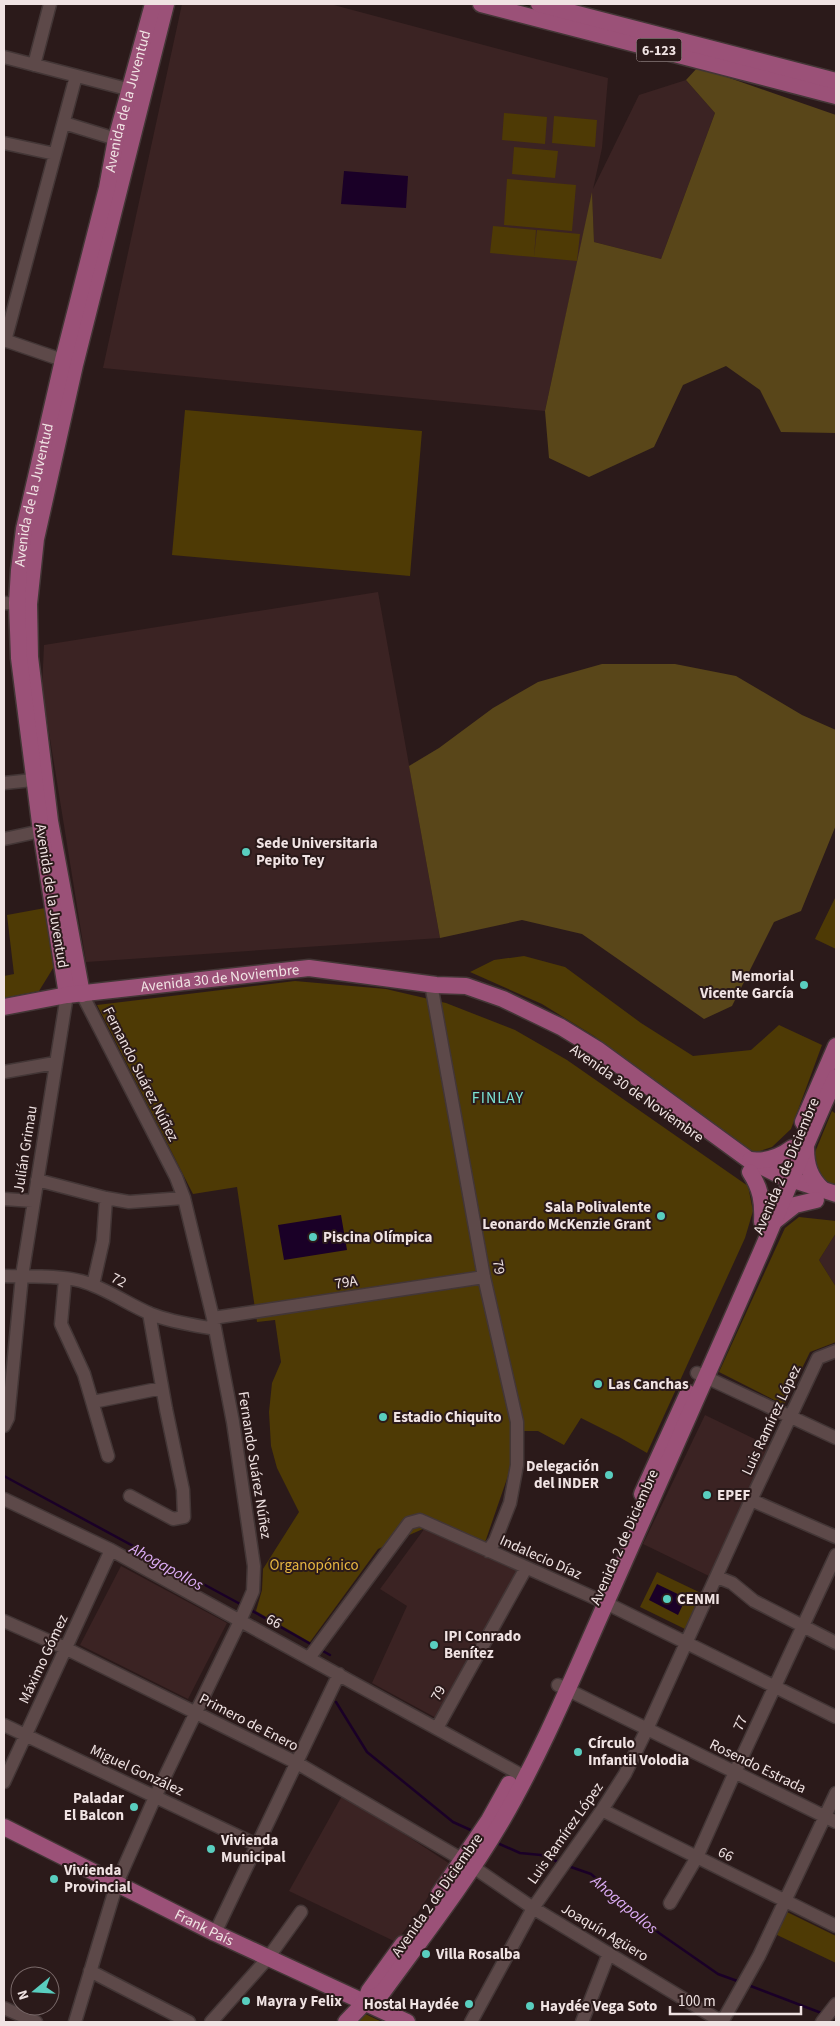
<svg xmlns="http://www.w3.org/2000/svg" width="840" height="2026" font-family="'Source Sans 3',sans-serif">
  <rect width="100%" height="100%" fill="#2b1a1a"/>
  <path fill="#3b2323" d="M182,4H330L608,78L602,148L593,189L639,95L686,80L715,113L661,259L594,242L592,195L545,411L103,368Z
    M378,592L440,938L86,962L42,689L44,645Z
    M836,1233V1287L819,1260Z
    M705,1415L771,1447L709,1576L643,1544Z
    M425,1528L517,1571L438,1719L372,1683L407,1606L380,1589Z
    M121,1566L227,1623L188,1699L80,1645Z
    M343,1794L450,1864L420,1909L396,1942L289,1891Z"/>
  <path fill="#4e3a05" d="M504,113L547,117L545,144L502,140Z
    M554,116L597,120L595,147L552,143Z
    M514,147L558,151L555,178L512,174Z
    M507,179L576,185L572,231L504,225Z
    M493,226L536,230L534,257L490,253Z
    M537,230L580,234L577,261L534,257Z
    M185,410L422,431L410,576L172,555Z
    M836,896V949L815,939Z
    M45,908L55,965L39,991L4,998V976L14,974L7,915Z
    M524,956L565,967L641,1023L693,1056L751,1050L779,1025L822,1045L791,1129L772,1147L754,1153L594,1036L542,1004L470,972L494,960Z
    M295,981L386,989L446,1003L515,1030L567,1060L748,1186L753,1211L745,1238L647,1453L619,1437L581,1418L564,1445L538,1431H513L511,1467L481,1554L425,1528L378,1549L310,1642L256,1611L262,1590L263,1569L299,1512L277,1468L271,1446L269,1412L272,1383L281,1362L275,1320L257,1322L237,1187L193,1194L97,1005Z
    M832,1111L836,1114V1184L825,1182L813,1157Z
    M799,1217L836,1221V1233L819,1260L836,1287V1342L810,1352L784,1405L719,1372L785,1228Z
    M657,1572L703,1594L685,1629L640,1607Z
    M785,1911L836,1936V1963L775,1934Z
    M361,2012L382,2022H352Z"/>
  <path fill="#594619" d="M698,67L836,115V433L781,432L760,390L726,366L683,385L654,447L589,477L549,458L545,411L592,192L594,242L661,259L715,113L686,80Z
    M602,664H675L736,676L802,715L836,730V825L801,911L774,922L732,1006L704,1019L582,934L522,920L440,938L409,766L439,748L493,708L538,682Z"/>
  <path fill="#1a0027" d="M344,171L408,176L406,208L341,204Z
    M341,1215L347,1250L284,1260L278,1225Z
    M657,1584L686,1598L678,1615L649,1600Z"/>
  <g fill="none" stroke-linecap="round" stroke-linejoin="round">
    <path stroke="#1a0027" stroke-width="2.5" d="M4,1476L242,1605
      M249,1609L314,1646
      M321,1650L330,1655
      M336,1702L367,1752L453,1822L475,1832
      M495,1842L520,1853L541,1855L561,1863
      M568,1866L591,1874L659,1933L718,1974L740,1982
      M748,1985L824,2014"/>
    <g stroke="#433636" stroke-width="15">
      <path id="minor" d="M4,57L131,90
        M34,65L50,4
        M64,123L116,139
        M4,143L55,154
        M4,340L71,363
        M5,341L76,76
        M4,603L26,604
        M4,783L42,779
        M4,839L41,831
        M431,984L484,1277L517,1422V1465L510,1503L495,1541L488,1551
        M4,1072L55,1063
        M37,1180L106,1198L129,1202L184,1198
        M4,1199L33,1201
        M4,1276C29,1277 56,1275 81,1281C106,1288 127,1304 151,1314C171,1322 193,1325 215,1329
        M65,1279L61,1324L84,1374L108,1456
        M93,1285L103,1241L106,1198
        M213,1318L484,1277
        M697,1373L836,1438
        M93,1402L162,1388
        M4,1426L8,1418L22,1276L67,995
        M130,1496L173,1519L184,1517L183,1490L166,1409L149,1313
        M4,1499L111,1550L525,1777
        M751,1500L836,1537
        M717,1577L732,1583L754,1601L836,1643
        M4,1621L65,1648L297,1763L463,1860L533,1908L722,2022
        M309,1658L409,1523L420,1520L606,1603L836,1717
        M558,1685L836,1822
        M4,1725L257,1845
        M437,1728L526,1568
        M4,1782L111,1550
        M602,1810L836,1926
        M670,1903L697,1857L735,1772L836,1555
        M215,1933L339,1674
        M90,1971L189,2022
        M4,2008L36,2022
        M75,2022L117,1883L155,1797L240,1621L253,1591L254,1566L233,1422L213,1318L184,1198L176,1177L82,994
        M211,2022L268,1958L301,1912
        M471,2022L533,1908L602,1810L625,1774L647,1729L751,1500L818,1358L836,1351
        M582,2022L609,1953
        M722,2022L759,1956L836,1793
        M822,2022L836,2004"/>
    </g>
    <g stroke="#433636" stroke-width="19">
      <g id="major">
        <path d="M481,4L836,96"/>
        <path d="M539,4L836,81"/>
        <path d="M82,994L50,821L30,657L29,604L36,539L75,365L166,4"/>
        <path id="s1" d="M67,995L41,831L19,658L17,603L19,570L24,529L63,360L107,188L116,139L153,4"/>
        <path id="s2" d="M4,1007L67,995L309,968L436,985L466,986L503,999L561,1027L597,1049L749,1160L781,1176L836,1194"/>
        <path d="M803,1122L836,1046"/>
        <path d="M806,1148C806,1165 810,1178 823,1190"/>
        <path d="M750,1160C766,1162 780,1157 792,1148"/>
        <path d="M750,1172C761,1189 763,1202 762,1222"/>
        <path d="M776,1220L795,1205L816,1200"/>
        <path d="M642,1494L688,1393"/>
        <path id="s3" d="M4,1827L215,1933L407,2022"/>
        <path d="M439,1894L489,1820L509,1784"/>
        <path d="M365,2002L369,1991L403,1944"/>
        <path d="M346,2022L365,2002L382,1993C422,1938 465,1883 500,1824C544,1749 577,1667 613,1587C662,1476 712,1364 761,1252C786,1194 809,1135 836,1077"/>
      </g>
    </g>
    <use href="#minor" stroke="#5d4949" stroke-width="12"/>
    <use href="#major" stroke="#9b5178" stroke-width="16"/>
  </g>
  <g fill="#59cebf" stroke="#2b1a1a" stroke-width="2">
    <circle cx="246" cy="852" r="5"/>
    <circle cx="804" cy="985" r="5"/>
    <circle cx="661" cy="1216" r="5"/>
    <circle cx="313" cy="1237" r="5"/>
    <circle cx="598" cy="1384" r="5"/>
    <circle cx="383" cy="1417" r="5"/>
    <circle cx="609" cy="1475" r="5"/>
    <circle cx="707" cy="1495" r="5"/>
    <circle cx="667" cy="1599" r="5"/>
    <circle cx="434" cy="1645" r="5"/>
    <circle cx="578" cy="1752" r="5"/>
    <circle cx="134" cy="1807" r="5"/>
    <circle cx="211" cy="1849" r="5"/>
    <circle cx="54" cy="1879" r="5"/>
    <circle cx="426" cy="1954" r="5"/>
    <circle cx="246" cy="2001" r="5"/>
    <circle cx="469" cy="2004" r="5"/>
    <circle cx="530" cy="2006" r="5"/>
  </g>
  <g text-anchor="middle" stroke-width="4" stroke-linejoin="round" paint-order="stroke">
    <rect fill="#2b1a1a" stroke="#b5a7a7" stroke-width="1" x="636.5" y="38.5" width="45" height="23" rx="4"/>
    <g font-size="14" font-weight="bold" fill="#f0e3e3">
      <text x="659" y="55">6-123</text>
    </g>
    <g font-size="15" fill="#f0e3e3" stroke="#2b1a1a">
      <text dy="5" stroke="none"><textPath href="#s1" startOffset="910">Avenida de la Juventud</textPath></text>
      <text dy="5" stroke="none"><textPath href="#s1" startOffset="505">Avenida de la Juventud</textPath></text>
      <text transform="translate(52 896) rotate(81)" y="5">Avenida de la Juventud</text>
      <text dy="5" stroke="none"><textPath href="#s2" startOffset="218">Avenida 30 de Noviembre</textPath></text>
      <text transform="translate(141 1074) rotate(63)" y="5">Fernando Suárez Núñez</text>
      <text transform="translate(637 1093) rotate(35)" y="5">Avenida 30 de Noviembre</text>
      <text transform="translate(25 1149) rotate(-81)" y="5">Julián Grimau</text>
      <text transform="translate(786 1166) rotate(-67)" y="5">Avenida 2 de Diciembre</text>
      <text transform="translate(499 1267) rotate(79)" y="5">79</text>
      <text transform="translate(119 1280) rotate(27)" y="5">72</text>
      <text transform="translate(346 1282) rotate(-9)" y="5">79A</text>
      <text transform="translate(771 1420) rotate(-65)" y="5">Luis Ramírez López</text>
      <text transform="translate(255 1465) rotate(81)" y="5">Fernando Suárez Núñez</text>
      <text transform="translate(624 1537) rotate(-66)" y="5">Avenida 2 de Diciembre</text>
      <text transform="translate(541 1557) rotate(24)" y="5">Indalecio Díaz</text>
      <text transform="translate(274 1621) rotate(28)" y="5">66</text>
      <text transform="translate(43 1659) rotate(-65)" y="5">Máximo Gómez</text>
      <text transform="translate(438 1693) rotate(-61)" y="5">79</text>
      <text transform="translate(249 1722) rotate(27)" y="5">Primero de Enero</text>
      <text transform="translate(740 1723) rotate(-65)" y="5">77</text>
      <text transform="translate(758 1766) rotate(26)" y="5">Rosendo Estrada</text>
      <text transform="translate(137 1770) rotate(25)" y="5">Miguel González</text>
      <text transform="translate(565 1833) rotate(-55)" y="5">Luis Ramírez López</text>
      <text transform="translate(726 1854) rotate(27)" y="5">66</text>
      <text transform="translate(437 1895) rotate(-55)" y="5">Avenida 2 de Diciembre</text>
      <text dy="5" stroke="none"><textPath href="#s3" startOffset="224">Frank País</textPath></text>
      <text transform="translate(605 1932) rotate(31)" y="5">Joaquín Agüero</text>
    </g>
    <g font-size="15" font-weight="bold" fill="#f0e3e3" stroke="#2b1a1a" text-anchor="start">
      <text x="256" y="848">Sede Universitaria<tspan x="256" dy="17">Pepito Tey</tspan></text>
      <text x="794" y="981" text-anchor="end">Memorial<tspan x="794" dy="17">Vicente García</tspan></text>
      <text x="651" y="1212" text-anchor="end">Sala Polivalente<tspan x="651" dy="17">Leonardo McKenzie Grant</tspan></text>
      <text x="323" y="1242">Piscina Olímpica</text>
      <text x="608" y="1389">Las Canchas</text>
      <text x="393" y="1422">Estadio Chiquito</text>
      <text x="599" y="1471" text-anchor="end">Delegación<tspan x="599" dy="17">del INDER</tspan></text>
      <text x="717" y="1500">EPEF</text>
      <text x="677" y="1604">CENMI</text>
      <text x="444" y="1641">IPI Conrado<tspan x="444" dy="17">Benítez</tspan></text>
      <text x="588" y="1748">Círculo<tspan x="588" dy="17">Infantil Volodia</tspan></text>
      <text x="124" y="1803" text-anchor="end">Paladar<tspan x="124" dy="17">El Balcon</tspan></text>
      <text x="221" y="1845">Vivienda<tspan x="221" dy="17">Municipal</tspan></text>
      <text x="64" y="1875">Vivienda<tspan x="64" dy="17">Provincial</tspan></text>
      <text x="436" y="1959">Villa Rosalba</text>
      <text x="256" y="2006">Mayra y Felix</text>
      <text x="459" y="2009" text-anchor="end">Hostal Haydée</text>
      <text x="540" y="2011">Haydée Vega Soto</text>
    </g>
    <g font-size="15" fill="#e7b640" stroke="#2b1a1a">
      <text x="314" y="1570">Organopónico</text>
    </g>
    <g font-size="16" letter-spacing="1" fill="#7be3d4" stroke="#2b1a1a">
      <text x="498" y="1103">FINLAY</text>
    </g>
    <g font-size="16" font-style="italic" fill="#ddadf6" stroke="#2b1a1a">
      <text transform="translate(167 1566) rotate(29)" y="6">Ahogapollos</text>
      <text transform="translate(625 1904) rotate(40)" y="6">Ahogapollos</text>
    </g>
  </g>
  <rect width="840" height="2026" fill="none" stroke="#f0e3e3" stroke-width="10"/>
  <g transform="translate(35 1991) rotate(252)"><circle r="24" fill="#2b1a1a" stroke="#7a6a6a"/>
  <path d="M0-4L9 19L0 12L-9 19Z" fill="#59cebf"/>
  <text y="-8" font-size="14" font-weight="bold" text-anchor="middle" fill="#f0e3e3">N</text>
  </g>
  <path d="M670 2006v8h131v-8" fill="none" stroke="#f0e3e3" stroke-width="2.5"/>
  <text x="678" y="2006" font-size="15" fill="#f0e3e3" stroke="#2b1a1a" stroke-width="4" paint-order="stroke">100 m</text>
</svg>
